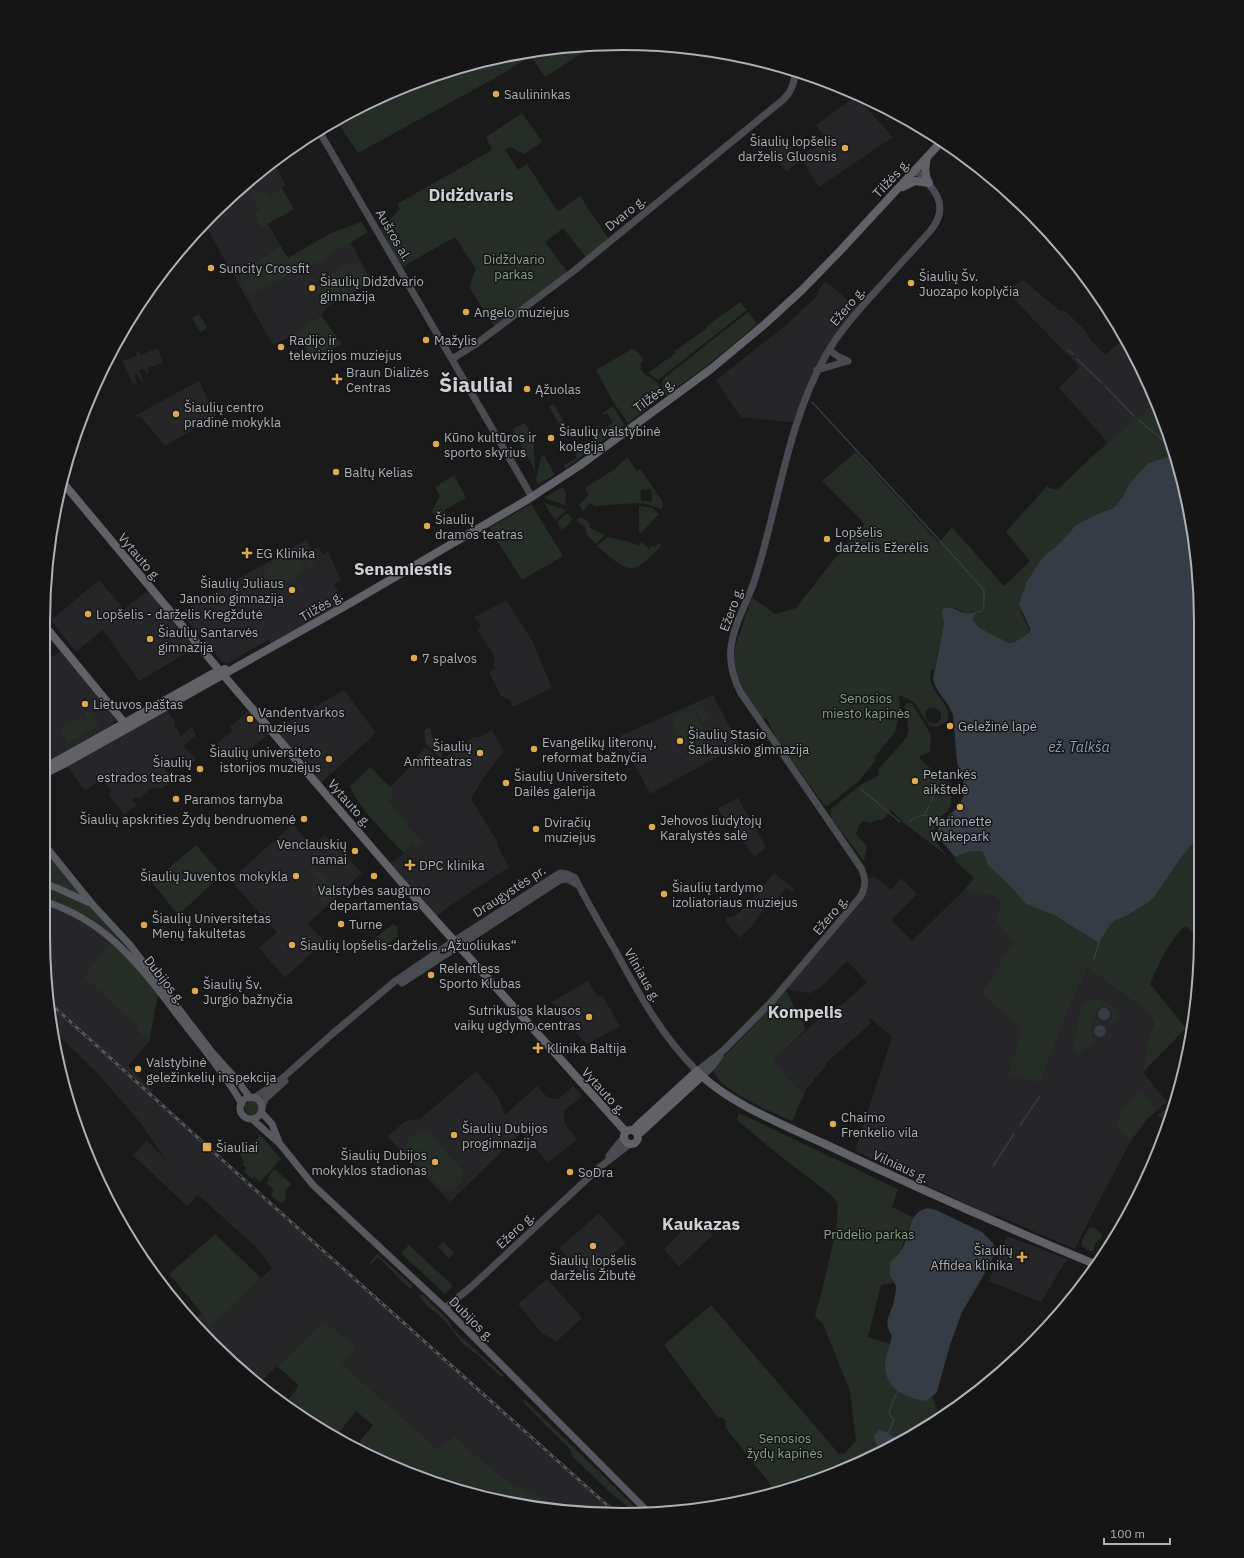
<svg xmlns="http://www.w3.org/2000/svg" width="1244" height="1558" font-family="'IBM Plex Sans',sans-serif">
  <rect width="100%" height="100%" fill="#1a1a1b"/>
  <path fill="#262628" d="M856,96L893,137L819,187L800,157L826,139L816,125Z
    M783,139L788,146H789L791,148L790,149L795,156L799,157L801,161L786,171L769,149Z
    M273,163L286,185L268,196L260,211L254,215L261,227L268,224L280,245L246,268L303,267L304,269L350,242L373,282L328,306L321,315L289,337L273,345L204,223L240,187Z
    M1023,280L1060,311L1064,310L1085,330L1090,339L1105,355L1120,342L1129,344L1155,402L1108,443L1059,388L1080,367L1030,316L1007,291Z
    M825,281L859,309L829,350L797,423L741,417L716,380L784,327L817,296L818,291Z
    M158,348L163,363L147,368L149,372L146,373L144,369L139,371L144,382L142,383L137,374L134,375L137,383L133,385L122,361L137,356L136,352L138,351L140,355Z
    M199,381L216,416L165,446L141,417L134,416Z
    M306,540L312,550L318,547L323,554L328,551L341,580L334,584L347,605L273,647L268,640L228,663L222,662L180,612Z
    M99,580L124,609L150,589L197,647L139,681L103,630L76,652L51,620Z
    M506,600L533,642L552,688L513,707L510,700L501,696L489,672L496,668L494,666V656L477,629L481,626L477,620L473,618Z
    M60,651L115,717V721L112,725L44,763V663Z
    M344,690L376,733L321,783L275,730Z
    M713,695L739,745L650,794L620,736Z
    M166,709L176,723L174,724L181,736L192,727L196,735L183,746L196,759L189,765L180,754L163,767L175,781L161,789L152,788L138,799L136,797L132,800L137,805L124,815L109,795L111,790L101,779L85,791L67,766Z
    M249,710L269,734L243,755L239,750L230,758L217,744L232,731L230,727Z
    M492,730L504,751L484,777L471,799L497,841V845L509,867L453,904L435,917L389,864L405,853L413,844L422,840L411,829L406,820L388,801L396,793L390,787L412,765L418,756L426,747L440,761L473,737H480Z
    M738,798L766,847L755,857L717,809Z
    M293,824L311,846L325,835L362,873L308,924L324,941L285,978L259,948L277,932L230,880Z
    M774,873L795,889L792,893L786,888L778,898L770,901L751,927L739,938L727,923L726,918L734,916L745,908Z
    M874,876L891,890L901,878L917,894L891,920L912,941L964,890L993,896L1002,903L995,920L1013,942L981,994L1021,1029L1065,1016L1088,968L1140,1006L1155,1021L1147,1043L1143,1072L1167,1102L1147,1119L1132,1139L1087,1224L1075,1249L998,1216L990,1215L855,1151L892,1037L870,1018L869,1021L871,1023L825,1064L826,1066L813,1080L814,1081L806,1089L804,1095L787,1078L774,1060L825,1013L844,1003L867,982L847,961L822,986L811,993L792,991L784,987L847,915L865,881Z
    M43,904L75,916L111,941L138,1028L136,1031L149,1042L128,1066L153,1090L151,1092L177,1117L620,1515L562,1507L515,1485L496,1473L481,1461L439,1450L342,1364L324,1321L260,1382L212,1345L193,1320L202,1313L210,1327L272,1268L256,1247L198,1195L187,1206L133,1155L147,1141L165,1159L139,1121L97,1073L56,1033L43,936Z
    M588,981L598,997L602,995L620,1026L587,1044L572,1029L552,1002Z
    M476,1071L498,1097L505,1115L537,1086L547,1097L553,1099H558L573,1086L583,1096L564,1111V1123L577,1139L548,1163L521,1133L450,1202L387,1136L406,1121L420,1119Z
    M1173,1103L1168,1120L1157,1116L1168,1107Z
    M599,1213L626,1243L587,1279L559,1248Z
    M696,1218L713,1235L679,1267L664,1249Z
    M1007,1236L1067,1259L1041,1302L989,1281Z
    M547,1279L582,1318L556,1342L541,1332L518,1304Z"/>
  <path fill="#262d27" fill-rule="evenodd" d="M593,46L545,77L531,56L497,77L358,153L340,126L401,91L400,90L436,74L547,48Z
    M522,113L542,142L524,154L510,147L505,150L518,170L527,164L558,212L580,196L610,241L588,260L563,228L545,242L569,274L496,329L469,287L476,269L455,237L402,267L381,229L400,209L397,204L492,150L486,137Z
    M282,188L294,209L261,228L254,214L260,211L252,196L264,189L268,196Z
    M361,222L368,232L304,270L302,268L250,295L243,282L251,277L246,269L280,245L288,258L331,233Z
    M349,263L361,265L365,276L363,285L332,300C323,300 320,295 318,287L321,279Z
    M740,302L747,310L658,380L648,373L676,353L675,351L707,328V326Z
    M748,312L757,324C728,350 698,373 666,395L661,392L663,379Z
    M199,314L207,328L200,332L192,318Z
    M321,315L342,344L312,359L301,340L296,342L289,337Z
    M632,349L636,350L644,360L640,364L642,367L640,368L647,377L649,376L660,385L657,401L628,423L614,403L596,370Z
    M1155,402L1170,436L1174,453L1165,458L1148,463L1129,484L1123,497L1113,508L1095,515L1076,525L1060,543L1042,558L1027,581L1021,612L1030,632L1015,642L1009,643L978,627L973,618L976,612L966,613L955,608L942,613L944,623L934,670L931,669C931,674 929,681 932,685C937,698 953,707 947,722L935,727L929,725L914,702L899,695L900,710L895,732L874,758L876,760L859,781L827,806L824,805L776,738L767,719L761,717L757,711L744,691L737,676L734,664L735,647L752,598L776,614L796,608L831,563L865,524L822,481L856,452L939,543L952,527L1004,586L1030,561L1006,532L1047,486L1051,489H1058L1095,454ZM931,708H936L941,712V719L936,724L928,722L925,715L926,710Z
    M554,404L568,430L569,433L568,434H564L549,406Z
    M611,407L614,408L625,425L597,445L592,438L613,422L607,413L605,415L603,413Z
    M525,423L534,439L533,440L517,437L513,429Z
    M517,439L534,444L535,470Z
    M590,444L593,448L565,469L564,465L577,458L575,454Z
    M544,455L555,475L538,484L536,480L541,457Z
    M627,457L637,471L640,469L663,502L662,509L646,504L636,503L595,506L590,503L583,511L579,505L588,496V493L585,488L615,469ZM651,489L652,501H641L640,493H641V490Z
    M454,475L466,498L444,510L449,519L439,525L432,511L440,496L435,487Z
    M563,487L566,493L565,505L544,498Z
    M544,503L563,509L565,511L555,521Z
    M531,504L563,556L522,580L489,528Z
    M639,506L652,508L659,514L641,533L639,532Z
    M565,514H568L572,518L571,522L562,530L557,522Z
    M581,517L590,523V528L605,535L596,544L587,535L585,527L577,522V519Z
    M607,537C615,539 632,541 638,546L641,542L649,549L651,546L655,547L659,543L662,545C631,578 629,573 597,546Z
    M296,549C304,549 314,552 311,563L314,562L316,565L273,589C267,590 263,590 260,584C249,569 285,555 296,549ZM297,551C303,552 307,553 309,560L306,568L281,581L305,567L297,552L264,571L272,586C266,587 263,585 260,581L263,570Z
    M907,703H912L931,735L930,752L920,756L919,758L941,778L951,783V805L947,812L941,816L934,830L935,837L937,843L947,856L904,823L891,810L882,820H876L870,823L863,821L859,825L856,834L867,846L864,861L831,818V809L859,786L865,782L877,777L879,773L878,770L907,737L909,728L907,727L909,713L904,707Z
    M703,707L710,720L704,723L696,710Z
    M685,710L695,713L710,739L708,751L703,756L696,757L692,756L672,723L676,715Z
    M85,712L94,714L93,721L100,722L99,725L68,743L60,729L82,717L84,720L87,719L84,715Z
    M430,727C432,737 433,744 444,746L441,759L426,744L424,730Z
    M370,767L396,793L388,801L406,820L411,829L422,840L417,847L413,844L404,853C388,837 357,806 350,786Z
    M1201,833L1200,942L1186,926C1168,940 1159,964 1150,984L1186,1028L1143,1072L1147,1043L1155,1021L1140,1006L1088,968L1065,1016L1040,1083L1009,1074L1021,1029L981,994L1013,942L995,920L1002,903L993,896L964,890L974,878L955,861V857C965,853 972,849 983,852L1026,904L1054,915L1099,943L1110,925L1114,921L1126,916L1148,903L1155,896L1183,855Z
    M196,845L222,875L178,915L152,882Z
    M325,846L334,849L353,871C354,883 345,891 334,891L330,888L329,889L311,870C313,859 308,849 325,846ZM321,848H329L332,850L352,872C353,881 344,889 335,890L314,867V855Z
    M43,847L85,897L43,881Z
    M319,882L332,896L324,903L311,889Z
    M43,886L80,901L91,908L132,954L111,934L86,916L43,897Z
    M393,924L397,927L398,936L383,947H374L372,944L374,939Z
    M111,941L125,954L158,995L149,1042L136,1030L138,1027L84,977Z
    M785,989L806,1029L774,1060L787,1078L804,1095L792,1121C774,1113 718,1090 714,1071L716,1065L756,1023Z
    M1093,998C1107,1002 1111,1003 1118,1017L1116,1021L1112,1020L1113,1013L1109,1007L1101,1006C1092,1017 1088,1028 1094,1042L1087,1048L1079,1053L1072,1049L1082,1005Z
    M1142,1092L1157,1111L1147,1119L1132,1139L1117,1130C1118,1115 1128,1099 1142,1092Z
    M245 1108a7 7 0 1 1 14 0a7 7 0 1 1-14 0Z
    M739,1113L898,1189L892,1207L914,1218L909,1225L901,1250L896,1255L891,1279L893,1283L881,1285L868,1337L890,1344L887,1355L927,1401L932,1396L939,1418L911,1438L777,1493L725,1427L726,1421L722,1417L718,1418L664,1345L711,1305L839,1454L845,1453L856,1441L850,1391L823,1324L815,1316C820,1297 842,1218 837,1204C836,1201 834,1198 832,1196L769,1147L737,1120Z
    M420,1132L430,1134L463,1171L462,1181L457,1187L449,1190L440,1187L407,1154L406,1143L410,1136Z
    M259,1137H262L281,1159L260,1182L254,1177L252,1179L244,1172L247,1168L243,1165L244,1162L240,1154Z
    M274,1169L292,1184L285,1190L286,1199L282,1204L271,1195L274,1190L266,1183L269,1180L268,1178Z
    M1089,1228H1094L1101,1233L1102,1237L1094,1245V1251H1089L1082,1246V1240Z
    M215,1234L261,1278L210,1328L202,1313L169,1274Z
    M443,1242L454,1253L449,1258L438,1247Z
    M409,1245L453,1286L445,1294L401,1253Z
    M377,1254L413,1286L412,1288H409L379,1258H377L370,1265L369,1264Z
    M422,1294L448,1320L453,1329L504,1376L501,1377L479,1356L463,1344L445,1321L434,1311L428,1307L419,1296V1295Z
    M324,1321L356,1348L342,1364L439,1450L454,1436L496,1473L515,1485L562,1507L472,1495L355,1447L373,1425L356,1411L340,1431L337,1439L332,1437L292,1406L287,1401L299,1386L277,1366Z
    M524,1399L635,1507L633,1510L615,1497L572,1456L570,1449L523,1402Z"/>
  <path fill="#353c43" d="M1174,453L1200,584L1201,833L1183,855L1155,896L1148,903L1126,916L1114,921L1110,925L1099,943L1054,915L1026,904L1010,886L988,865L983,852C972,849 965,853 955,857L938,837C934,817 962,815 964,791C966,782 958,771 957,761C955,746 955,730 953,715C949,702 936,693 933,679L944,623L942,613L943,609C955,605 956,612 966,613C969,614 974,612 977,612L973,618L978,627L1009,643L1015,642L1030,632V629L1019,604L1027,581L1042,558L1060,543L1076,525L1095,515L1113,508L1123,497L1129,484L1148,463L1165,458Z
    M1098 1014a6 6 0 1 1 12 0a6 6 0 1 1-12 0Z
    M1094 1031a6 6 0 1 1 12 0a6 6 0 1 1-12 0Z
    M928,1208L936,1210L982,1232L993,1243L995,1248L994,1255L981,1280L962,1312L950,1345L937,1392L927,1401C906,1398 886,1390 885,1366C885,1356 890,1345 892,1336C882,1321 891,1315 894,1301C895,1297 895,1293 896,1289C897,1283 890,1280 890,1273C889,1257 895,1260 902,1249C911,1234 907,1212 928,1208Z
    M880,1430L888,1433L900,1442L880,1450C876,1442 869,1437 880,1430Z"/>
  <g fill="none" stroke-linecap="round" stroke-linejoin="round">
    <path stroke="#353c43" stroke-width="1.5" d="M1068,350L1073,354
      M1077,359L1102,383
      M1105,386L1134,416
      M812,402L941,542L984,590V605L982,611L977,612
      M1139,420L1173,449
      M861,789L900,822
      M931,802L934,795L937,783
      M925,814L929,806
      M910,821C921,814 925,814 936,818
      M1094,959L1099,943
      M1020,1125L1040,1096
      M993,1166L1014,1134
      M888,1433L894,1420L890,1415L889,1411L897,1392"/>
    <path stroke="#494b50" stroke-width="7" d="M319,131L532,497
      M829,350L839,357L848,361
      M452,359L476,344L575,270L784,99C792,91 795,83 795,71
      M817,370L848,361
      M402,983L560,880L568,879L576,884
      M702,1076L711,1068L720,1056
      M254,1098L278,1082L331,1035L394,982L454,941L560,873L567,874L575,878C587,902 601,926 615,950C639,994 661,1035 697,1071L724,1050L772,1001L861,896C866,886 866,878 861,868L741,693C733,678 729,664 731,647C734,623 748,601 755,579C779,504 787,423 826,355C842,327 865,303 886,280C901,263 916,247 931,230C951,205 934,188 915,170
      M262,1107L265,1099L285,1081
      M609,1156L624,1137
      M445,1308L471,1287L600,1167L630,1144"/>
    <path stroke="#57595f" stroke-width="7" d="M43,843L93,905L130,945L211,1051L238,1081L250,1098
      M43,883L57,888L90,903
      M43,901C113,922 146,975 189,1030C207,1053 227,1077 242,1104
      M240 1108a11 11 0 1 1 22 0a11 11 0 1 1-22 0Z
      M261,1112L272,1124L279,1142
      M252,1119L280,1144L313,1185L445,1308L648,1512"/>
    <path stroke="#606268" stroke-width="8" d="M927,157C925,167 924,175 929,183
      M903,187L915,181L929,183
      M64,484L225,677L403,884L626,1132
      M44,625L127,726
      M44,768L212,674L225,669
      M44,774L64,764L347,605L527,500L579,466L711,369L765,324L802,290L839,252L941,142
      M624 1137a7 7 0 1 1 14 0a7 7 0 1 1-14 0Z
      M634,1131L636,1127L697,1071C726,1102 786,1126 825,1144C915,1187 1005,1227 1097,1265
      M637,1133L641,1132L702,1076"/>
    <g stroke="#54565b" stroke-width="3">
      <path id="rail" d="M52,1005L261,1195L617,1514"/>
    </g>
    <use href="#rail" stroke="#151516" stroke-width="1.5" stroke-dasharray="4.5" stroke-linecap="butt"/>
  </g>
  <g fill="#dcaa51" stroke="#151516" stroke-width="1.5">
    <circle cx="496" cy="94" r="4"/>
    <circle cx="845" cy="148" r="4"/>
    <circle cx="211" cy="268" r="4"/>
    <circle cx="911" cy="283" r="4"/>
    <circle cx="312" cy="288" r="4"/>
    <circle cx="466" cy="312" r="4"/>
    <circle cx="426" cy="340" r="4"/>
    <circle cx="281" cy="347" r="4"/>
    <path d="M335 373h4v4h4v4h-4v4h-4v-4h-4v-4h4z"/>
    <circle cx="527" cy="389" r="4"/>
    <circle cx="176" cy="414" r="4"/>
    <circle cx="551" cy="438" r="4"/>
    <circle cx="436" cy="444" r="4"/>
    <circle cx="336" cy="472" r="4"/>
    <circle cx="427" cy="526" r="4"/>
    <circle cx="827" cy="539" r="4"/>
    <path d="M245 547h4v4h4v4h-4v4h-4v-4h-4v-4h4z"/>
    <circle cx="292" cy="590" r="4"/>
    <circle cx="88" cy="614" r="4"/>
    <circle cx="150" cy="639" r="4"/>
    <circle cx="414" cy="658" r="4"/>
    <circle cx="85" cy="704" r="4"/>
    <circle cx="250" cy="719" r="4"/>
    <circle cx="950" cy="726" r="4"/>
    <circle cx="680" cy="741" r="4"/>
    <circle cx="534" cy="749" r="4"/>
    <circle cx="480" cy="753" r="4"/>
    <circle cx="329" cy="759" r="4"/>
    <circle cx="200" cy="769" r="4"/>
    <circle cx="915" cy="781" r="4"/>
    <circle cx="506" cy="783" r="4"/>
    <circle cx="176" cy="799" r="4"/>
    <circle cx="960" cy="807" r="4"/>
    <circle cx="304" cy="819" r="4"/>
    <circle cx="652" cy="827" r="4"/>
    <circle cx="536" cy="829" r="4"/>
    <circle cx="355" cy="851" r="4"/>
    <path d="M408 859h4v4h4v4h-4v4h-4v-4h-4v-4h4z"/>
    <circle cx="296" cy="876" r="4"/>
    <circle cx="374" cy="876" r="4"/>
    <circle cx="664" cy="894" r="4"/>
    <circle cx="341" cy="924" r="4"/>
    <circle cx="144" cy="925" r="4"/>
    <circle cx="292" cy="945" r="4"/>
    <circle cx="431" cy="975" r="4"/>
    <circle cx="195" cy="991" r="4"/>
    <circle cx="589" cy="1017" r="4"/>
    <path d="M536 1042h4v4h4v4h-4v4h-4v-4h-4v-4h4z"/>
    <circle cx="138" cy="1069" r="4"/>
    <circle cx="833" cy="1124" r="4"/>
    <circle cx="454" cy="1135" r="4"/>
    <rect x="202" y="1142" width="10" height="10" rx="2"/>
    <circle cx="435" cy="1162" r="4"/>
    <circle cx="570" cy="1172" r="4"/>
    <circle cx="593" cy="1246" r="4"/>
    <path d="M1020 1251h4v4h4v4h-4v4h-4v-4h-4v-4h4z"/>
  </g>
  <g text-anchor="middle" stroke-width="3" stroke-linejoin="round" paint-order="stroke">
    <g font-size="13" fill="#aeb1b9" stroke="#151516" text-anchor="start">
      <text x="504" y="99">Saulininkas</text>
      <text x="837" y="146" text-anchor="end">Šiaulių lopšelis<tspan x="837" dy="15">darželis Gluosnis</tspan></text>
      <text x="219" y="273">Suncity Crossfit</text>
      <text x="919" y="281">Šiaulių Šv.<tspan x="919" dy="15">Juozapo koplyčia</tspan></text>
      <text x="320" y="286">Šiaulių Didždvario<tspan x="320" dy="15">gimnazija</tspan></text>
      <text x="474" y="317">Angelo muziejus</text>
      <text x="289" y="345">Radijo ir<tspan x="289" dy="15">televizijos muziejus</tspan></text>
      <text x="434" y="345">Mažylis</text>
      <text x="346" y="377">Braun Dializės<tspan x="346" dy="15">Centras</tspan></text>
      <text x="535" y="394">Ąžuolas</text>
      <text x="184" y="412">Šiaulių centro<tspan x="184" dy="15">pradinė mokykla</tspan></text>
      <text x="559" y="436">Šiaulių valstybinė<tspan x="559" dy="15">kolegija</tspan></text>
      <text x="444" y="442">Kūno kultūros ir<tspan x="444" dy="15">sporto skyrius</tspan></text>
      <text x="344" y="477">Baltų Kelias</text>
      <text x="435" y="524">Šiaulių<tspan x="435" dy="15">dramos teatras</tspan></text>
      <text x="835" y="537">Lopšelis<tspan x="835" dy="15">darželis Ežerėlis</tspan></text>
      <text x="256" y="558">EG Klinika</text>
      <text x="284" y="588" text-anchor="end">Šiaulių Juliaus<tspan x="284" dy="15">Janonio gimnazija</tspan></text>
      <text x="96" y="619">Lopšelis - darželis Kregždutė</text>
      <text x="158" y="637">Šiaulių Santarvės<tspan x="158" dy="15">gimnazija</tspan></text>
      <text x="422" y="663">7 spalvos</text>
      <text x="93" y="709">Lietuvos paštas</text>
      <text x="258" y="717">Vandentvarkos<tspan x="258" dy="15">muziejus</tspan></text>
      <text x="958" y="731">Geležinė lapė</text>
      <text x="688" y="739">Šiaulių Stasio<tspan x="688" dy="15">Šalkauskio gimnazija</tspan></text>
      <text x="542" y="747">Evangelikų literonų,<tspan x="542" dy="15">reformat bažnyčia</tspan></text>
      <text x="472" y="751" text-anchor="end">Šiaulių<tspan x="472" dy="15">Amfiteatras</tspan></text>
      <text x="321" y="757" text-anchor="end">Šiaulių universiteto<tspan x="321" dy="15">istorijos muziejus</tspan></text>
      <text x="192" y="767" text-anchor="end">Šiaulių<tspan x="192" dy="15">estrados teatras</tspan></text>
      <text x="923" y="779">Petankės<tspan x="923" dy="15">aikštelė</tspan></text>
      <text x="514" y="781">Šiaulių Universiteto<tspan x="514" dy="15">Dailės galerija</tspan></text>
      <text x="184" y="804">Paramos tarnyba</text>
      <text x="296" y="824" text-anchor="end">Šiaulių apskrities Žydų bendruomenė</text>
      <text x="660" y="825">Jehovos liudytojų<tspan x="660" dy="15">Karalystės salė</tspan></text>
      <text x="960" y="826" text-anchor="middle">Marionette<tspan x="960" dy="15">Wakepark</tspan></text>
      <text x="544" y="827">Dviračių<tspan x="544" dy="15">muziejus</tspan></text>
      <text x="347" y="849" text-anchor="end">Venclauskių<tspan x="347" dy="15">namai</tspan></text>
      <text x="419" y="870">DPC klinika</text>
      <text x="288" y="881" text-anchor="end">Šiaulių Juventos mokykla</text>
      <text x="672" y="892">Šiaulių tardymo<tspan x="672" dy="15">izoliatoriaus muziejus</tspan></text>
      <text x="374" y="895" text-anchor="middle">Valstybės saugumo<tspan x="374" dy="15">departamentas</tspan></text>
      <text x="152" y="923">Šiaulių Universitetas<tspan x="152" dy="15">Menų fakultetas</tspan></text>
      <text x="349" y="929">Turne</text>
      <text x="300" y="950">Šiaulių lopšelis-darželis „Ąžuoliukas“</text>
      <text x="439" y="973">Relentless<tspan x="439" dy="15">Sporto Klubas</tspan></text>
      <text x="203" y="989">Šiaulių Šv.<tspan x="203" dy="15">Jurgio bažnyčia</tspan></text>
      <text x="581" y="1015" text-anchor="end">Sutrikusios klausos<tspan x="581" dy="15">vaikų ugdymo centras</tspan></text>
      <text x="547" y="1053">Klinika Baltija</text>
      <text x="146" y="1067">Valstybinė<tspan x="146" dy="15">geležinkelių inspekcija</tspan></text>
      <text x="841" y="1122">Chaimo<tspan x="841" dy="15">Frenkelio vila</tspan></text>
      <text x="462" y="1133">Šiaulių Dubijos<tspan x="462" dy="15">progimnazija</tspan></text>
      <text x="216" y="1152">Šiauliai</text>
      <text x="427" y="1160" text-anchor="end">Šiaulių Dubijos<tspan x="427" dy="15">mokyklos stadionas</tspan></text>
      <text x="578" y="1177">SoDra</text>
      <text x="1013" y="1255" text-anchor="end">Šiaulių<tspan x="1013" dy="15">Affidea klinika</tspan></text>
      <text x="593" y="1265" text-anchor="middle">Šiaulių lopšelis<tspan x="593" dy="15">darželis Žibutė</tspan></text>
    </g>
    <g font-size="13" fill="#aeb1b9" stroke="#151516">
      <text transform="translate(891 178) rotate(-47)" y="5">Tilžės g.</text>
      <text transform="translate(625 213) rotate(-39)" y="5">Dvaro g.</text>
      <text transform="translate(394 235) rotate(60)" y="5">Aušros al.</text>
      <text transform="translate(847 306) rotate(-50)" y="5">Ežero g.</text>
      <text transform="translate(654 395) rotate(-36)" y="5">Tilžės g.</text>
      <text transform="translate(140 557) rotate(50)" y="5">Vytauto g.</text>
      <text transform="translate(321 606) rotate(-30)" y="5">Tilžės g.</text>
      <text transform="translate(731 609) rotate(-70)" y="5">Ežero g.</text>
      <text transform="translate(350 803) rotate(49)" y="5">Vytauto g.</text>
      <text transform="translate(509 891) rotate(-33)" y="5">Draugystės pr.</text>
      <text transform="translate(830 915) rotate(-50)" y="5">Ežero g.</text>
      <text transform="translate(643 975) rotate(60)" y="5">Vilniaus g.</text>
      <text transform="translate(165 980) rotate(52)" y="5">Dubijos g.</text>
      <text transform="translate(604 1091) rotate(48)" y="5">Vytauto g.</text>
      <text transform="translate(901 1166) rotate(25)" y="5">Vilniaus g.</text>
      <text transform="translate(515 1230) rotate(-43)" y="5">Ežero g.</text>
      <text transform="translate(472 1319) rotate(45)" y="5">Dubijos g.</text>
    </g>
    <g font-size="13" fill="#87a288" stroke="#151516">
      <text x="514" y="264">Didždvario<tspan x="514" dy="15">parkas</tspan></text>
      <text x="866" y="703">Senosios<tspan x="866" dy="15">miesto kapinės</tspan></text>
      <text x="869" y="1239">Prūdelio parkas</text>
      <text x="785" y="1443">Senosios<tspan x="785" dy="15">žydų kapinės</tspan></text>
    </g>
    <g font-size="14" font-style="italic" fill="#899fb0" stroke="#151516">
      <text x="1079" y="752">ež. Talkša</text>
    </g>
    <g font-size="17" font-weight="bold" fill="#ced0d6" stroke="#151516">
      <text x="471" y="201">Didždvaris</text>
      <text x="403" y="575">Senamiestis</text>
      <text x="805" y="1018">Kompelis</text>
      <text x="701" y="1230">Kaukazas</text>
    </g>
    <g font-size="21" font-weight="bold" fill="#ced0d6" stroke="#151516">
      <text x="476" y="392">Šiauliai</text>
    </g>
  </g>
  <path d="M0 0H1244V1558H0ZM622 50H622A572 572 0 0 1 1194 622V936A572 572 0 0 1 622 1508H622A572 572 0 0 1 50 936V622A572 572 0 0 1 622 50Z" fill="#151516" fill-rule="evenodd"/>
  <path fill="none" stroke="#aeb1b9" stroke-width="2" d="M622 50H622A572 572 0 0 1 1194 622V936A572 572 0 0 1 622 1508H622A572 572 0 0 1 50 936V622A572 572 0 0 1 622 50Z"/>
  <path d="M1104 1538v6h66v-6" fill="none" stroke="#aeb1b9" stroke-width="2"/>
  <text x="1110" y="1538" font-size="12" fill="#aeb1b9" stroke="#151516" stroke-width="3" paint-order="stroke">100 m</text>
</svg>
